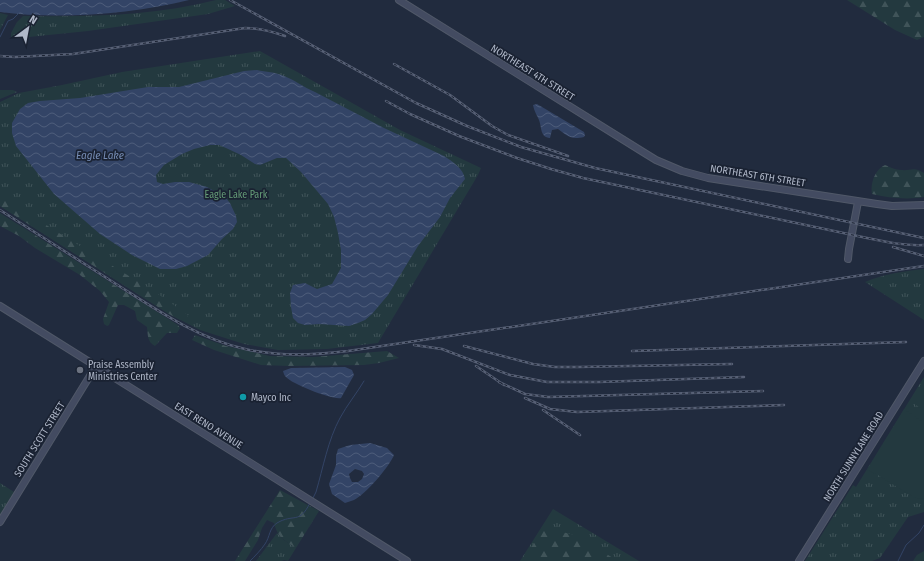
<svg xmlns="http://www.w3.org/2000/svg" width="924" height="561" font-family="'Fira Sans Condensed',sans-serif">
  <defs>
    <pattern id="grass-tufts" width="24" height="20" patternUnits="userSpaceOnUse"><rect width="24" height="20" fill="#23393f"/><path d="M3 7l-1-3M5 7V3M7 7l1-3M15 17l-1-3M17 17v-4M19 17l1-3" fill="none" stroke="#405459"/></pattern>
    <pattern id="forest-firs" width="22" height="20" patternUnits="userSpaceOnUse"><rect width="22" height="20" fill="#23393f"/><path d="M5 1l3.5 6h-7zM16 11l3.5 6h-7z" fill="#405459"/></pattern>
    <pattern id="water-waves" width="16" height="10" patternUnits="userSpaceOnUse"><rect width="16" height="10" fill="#346"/><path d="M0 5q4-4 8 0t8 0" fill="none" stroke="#4e5d7b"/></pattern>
  </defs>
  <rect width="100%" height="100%" fill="#212b3e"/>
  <path fill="url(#grass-tufts)" d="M216,0H225L235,6L208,14L88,31L19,38L11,37V33L17,22L23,16C88,17 153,16 216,0Z
    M0,13L8,15L0,30Z
    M260,51L400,130L481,168L478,175L378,343L327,349L278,350L244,344L200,330L169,314L0,206V102L19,93L62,85L122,72Z
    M924,269V320L865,282C883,274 905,271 924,269Z
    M924,377V512L908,517L880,558L872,561H805L853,485L856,487Z
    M0,483L14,492L0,515Z
    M553,509L639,561H520Z
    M277,533L284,540L296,548L288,561L284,560L282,561H256Z
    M924,551V561H913L917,555Z"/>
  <path fill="url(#forest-firs)" d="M847,0H924V37L917,40L895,30Z
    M0,90H13L17,92L0,99Z
    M885,165C890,167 895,170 901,170C912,171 913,166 924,173V197C908,200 888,198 872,194C870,184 875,169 885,165Z
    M0,195L54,230L155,292L188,315L187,320H180L169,314L0,206Z
    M0,213L178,325L180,328L177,333H167L155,346C147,342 148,335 147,327L137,320L135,311L124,305H118L109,325L107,326L104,324L103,319L109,302L100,291L80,275L35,248L19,236L0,226Z
    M195,335L226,346L270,356L313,357L387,351L399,358L379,363L364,365L289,366L261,365L214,350L192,340Z
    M280,490L319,511L296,548C283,539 278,538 274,523L267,520L262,528L258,540L245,561H235Z
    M545,528L552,533L562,532L575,535L618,561H533L529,558L530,549Z"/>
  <path fill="#23393f" d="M924,395V411L915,404Z
    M904,409L924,423V498L917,499L876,474L867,470Z"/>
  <path fill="url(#water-waves)" fill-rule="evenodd" d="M0,0H189C132,14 59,20 0,12Z
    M257,70C266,72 275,72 284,76C295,80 303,87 315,92L384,128L444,156C453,162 463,168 465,179L450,198L440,217L418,246L388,295L372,314L365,320L358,323L349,326L319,324L305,325L298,323L293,318L291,307L290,293L293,285L305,283L317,289L332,284L341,268V250L338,233L334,217L328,204L301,172L286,158H277L260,165L255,164L241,155L226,148L219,145H210L194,149L182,154L164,165L156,175L157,182L163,184L175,182H189L207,187L225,197L230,203L236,216L237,222L233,229L222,239L208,255L187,266L176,269H160L132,255L100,234L54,194L16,146L12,133V123L20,109L28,103L40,101L80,98L148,87H179L244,71Z
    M537,104L584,132L585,135L584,137C570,140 568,136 558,129L552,130L550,138C540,137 542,128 539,120C537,115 534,111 533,105Z
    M345,367L352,370L354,375L341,398C332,400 292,384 286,377C284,375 284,374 283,371L291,368Z
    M370,443L387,448L394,455C389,467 365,495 354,500C351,501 348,502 345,503L332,494L329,484L336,465V456L338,449L350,445ZM355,469L362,471L364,474L362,479L358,482H352L350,478L349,474Z"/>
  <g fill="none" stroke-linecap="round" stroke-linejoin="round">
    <path stroke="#346" stroke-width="1" d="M0,37L8,21L13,19L19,13
      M313,498L316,492C323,468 328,440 340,418C347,405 357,393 364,381
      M250,561C255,556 261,550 265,544C270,537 269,528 277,523C294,513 299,525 310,503
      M898,561L906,545L919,533L924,525"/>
    <g stroke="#505868" stroke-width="8">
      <path id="secondary" d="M399,0L643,152L656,160L682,171L708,178L877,204L892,206L924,205
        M848,259L849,249L858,202
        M0,306L407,561
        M0,522L96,366
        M799,561L924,361"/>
    </g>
    <use href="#secondary" stroke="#434b61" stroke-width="6"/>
    <g stroke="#576075" stroke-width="2.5">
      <path id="rail" d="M230,0L416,103L467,126L521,147L595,168L924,238
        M0,56L15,57L73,54L245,28C259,28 271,31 285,36
        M394,64L450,95L492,126L508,135L568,156
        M386,101L410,114L459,136L517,158L551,169L583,178L867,238C886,242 905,246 924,245
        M0,210C39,235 77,259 116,284C157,310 197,338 245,349C280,357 314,355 348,351L924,266
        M893,247L924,256
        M414,345L442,349L510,375L547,382H599L744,377
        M464,346L533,364L555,367H578L732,364
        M632,351L906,342
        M476,366L504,385
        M499,382L525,394L548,397L763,391
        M525,398L550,409L577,412L784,405
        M543,410L580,435"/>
    </g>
    <use href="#rail" stroke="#1a2232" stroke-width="1" stroke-dasharray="3" stroke-linecap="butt"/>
  </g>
  <circle fill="#6b7280" stroke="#1a2232" stroke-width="1.5" cx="80" cy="370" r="4"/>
  <circle fill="#0f9aa8" stroke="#1a2232" stroke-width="1.5" cx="243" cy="397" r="4"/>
  <g text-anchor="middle" stroke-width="3.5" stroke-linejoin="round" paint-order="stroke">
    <g font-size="10" fill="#b0b8c9" stroke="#1a2232">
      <text transform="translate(533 72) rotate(32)" y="4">NORTHEAST 4TH STREET</text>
      <text transform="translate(758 175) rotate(9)" y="4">NORTHEAST 6TH STREET</text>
      <text transform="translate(209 425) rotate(32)" y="4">EAST RENO AVENUE</text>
      <text transform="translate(39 439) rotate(-58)" y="4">SOUTH SCOTT STREET</text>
      <text transform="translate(853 456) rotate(-58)" y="4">NORTH SUNNYLANE ROAD</text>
    </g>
    <g font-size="10" fill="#659c77" stroke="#1a2232">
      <text x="236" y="198">Eagle Lake Park</text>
    </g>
    <g font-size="10" fill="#b0b8c9" stroke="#1a2232" text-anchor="start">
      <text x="88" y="368">Praise Assembly<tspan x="88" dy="12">Ministries Center</tspan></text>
      <text x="251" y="401">Mayco Inc</text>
    </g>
    <g font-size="11" font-style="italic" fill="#758bb3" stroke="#1a2232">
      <text x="100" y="159">Eagle Lake</text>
    </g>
  </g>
  <g transform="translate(28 28) rotate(32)" stroke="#1a2232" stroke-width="3" paint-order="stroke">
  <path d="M0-3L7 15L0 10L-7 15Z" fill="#b0b8c9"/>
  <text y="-6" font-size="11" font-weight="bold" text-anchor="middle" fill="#b0b8c9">N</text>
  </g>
</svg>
